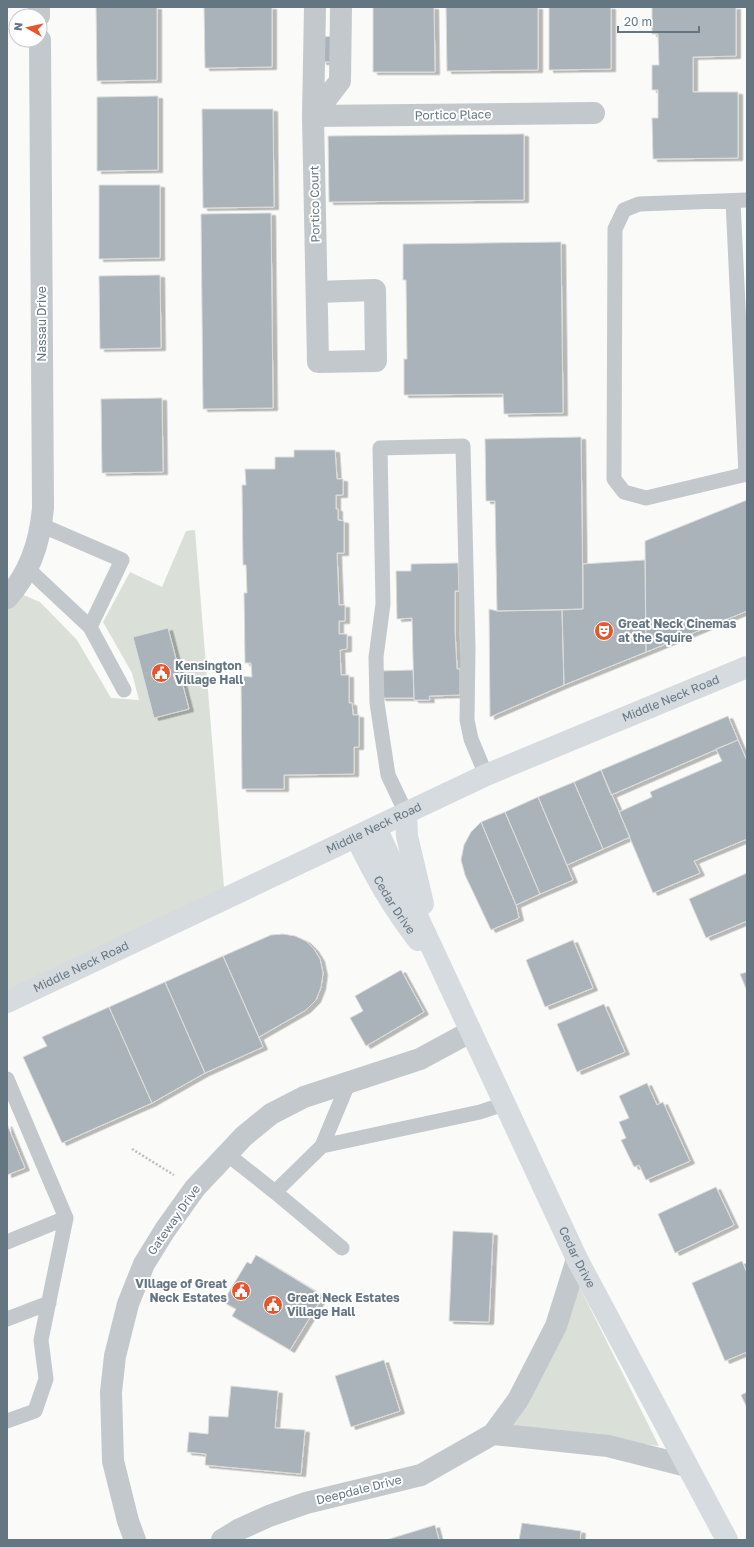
<svg xmlns="http://www.w3.org/2000/svg" width="754" height="1547" font-family="'Golos Text',sans-serif">
  <defs>
    <filter id="shadow"><feDropShadow dx="4.5" dy="2.5" stdDeviation="0" flood-color="#0004"/></filter>
  </defs>
  <rect width="100%" height="100%" fill="#fafaf8"/>
  <path fill="#dadfd7" d="M195,530L225,900L7,1003V598L14,591L40,602L77,640L111,698L139,700L132,673L103,622L130,572L162,587L186,531Z
    M577,1282L659,1446L511,1428L528,1405Z"/>
  <path fill="#aab3b9" stroke="#dcdcda" filter="url(#shadow)" d="M96,7H157V80L97,81Z
    M204,7H272V67L205,68Z
    M373,7H434L435,72H373Z
    M446,7H538V70L447,71Z
    M549,7H611V69L549,70Z
    M652,7H736V56L693,57V92H738V158L653,159L652,118H658V90H652V65H659L658,34H652Z
    M335,36L336,62H322L321,37Z
    M158,96V170L97,171V97Z
    M202,109H273L274,207L203,208Z
    M524,134V200L329,202L328,136Z
    M99,185H160V258L99,259Z
    M271,213L273,408L203,409L201,214Z
    M561,242L563,413L504,414L503,394L404,395V359H407L406,280H403V244Z
    M160,275L161,348L100,349L99,276Z
    M162,398L163,472L102,473L101,399Z
    M581,437L583,609L497,611L495,501H486L485,439Z
    M294,450H335L337,479H343V495H336V509H338V520L344,521V553H337L339,605H345V621H339V634H347V649L340,650L341,675H349V703H352L353,715H359V747H354V774L284,775V789H242L241,676L252,677L251,663H245L244,593H247L246,565H243L242,485H246L245,469H275V457H294Z
    M747,500V611L646,652L645,541Z
    M645,560L646,652L564,685L562,610L583,609V564Z
    M458,563L459,591H455V632L457,669H460V695L429,696L430,700H414L412,618L397,619L396,571H411V564Z
    M489,609L497,611L562,610L564,685L490,717Z
    M168,628L189,709L154,718L133,637Z
    M413,670L414,698H381L380,671Z
    M728,716L738,740L611,795L601,770Z
    M738,740L747,761V839L694,861L700,873L653,893L619,812L652,797L650,792L722,761L716,749Z
    M601,770L630,837L603,849L574,782Z
    M574,782L603,849L567,865L538,797Z
    M538,797L573,880L540,894L505,812Z
    M505,812L540,894L516,905L481,822Z
    M481,822L516,905L519,918L491,930L465,875L461,860L464,845L471,832Z
    M747,873V921L706,938L689,899Z
    M283,934L295,936L306,941L314,949L320,959L323,973L321,987L316,1000L306,1010L259,1037L223,956L271,935Z
    M573,940L593,988L545,1007L526,960Z
    M223,956L263,1047L205,1073L165,982Z
    M401,970L424,1012L366,1046L350,1018L363,1011L355,996Z
    M747,972V991L740,974Z
    M165,982L205,1073L152,1103L109,1007Z
    M604,1004L625,1052L577,1072L557,1024Z
    M109,1007L152,1103L62,1143L23,1057L47,1046L42,1037Z
    M647,1083L657,1105L663,1102L690,1161L646,1180L639,1165L634,1167L621,1140L626,1138L619,1122L629,1118L619,1096Z
    M7,1124L25,1168L7,1175Z
    M716,1187L734,1225L675,1253L658,1214Z
    M453,1231L493,1233L489,1322L449,1321Z
    M256,1255L323,1296L290,1350L232,1316L236,1309L223,1302L247,1262L251,1264Z
    M742,1261L747,1273V1352L725,1361L692,1283Z
    M384,1360L400,1411L351,1427L335,1376Z
    M231,1386L278,1391L275,1428L305,1430L301,1474L205,1465L206,1454L187,1452L189,1432L208,1434L209,1416L228,1417Z
    M747,1392V1408L741,1395Z
    M522,1523L581,1531L580,1540H519Z
    M435,1525L439,1540H386Z"/>
  <g fill="none" stroke-linecap="round" stroke-linejoin="round">
    <path stroke="#bbbfc2" stroke-width="2.5" stroke-dasharray="2 2" stroke-linecap="butt" d="M132,1149L174,1175"/>
    <path stroke="#c3c8cc" stroke-width="15" d="M747,200L639,204L624,210L615,229L614,479L624,492L646,498L747,474
      M733,201L746,474
      M41,525L122,560L90,627
      M27,568L90,627L124,690
      M406,813L388,775L377,703L376,657L383,604L380,448L463,446L468,648L467,720L471,739L486,775
      M7,1079L66,1218L7,1242
      M322,1146L348,1084
      M227,1154L275,1192
      M342,1248L275,1192L322,1146L480,1112L504,1104
      M7,1319L49,1303
      M7,1421L35,1411L46,1379L41,1340L66,1218"/>
    <path stroke="#c3c8cc" stroke-width="22" d="M39,7V16
      M315,7L313,116L340,81L341,7
      M317,292L375,290L376,361L318,362L313,116L594,113
      M7,598C30,573 40,542 43,508L40,40
      M493,1434L608,1446L687,1466
      M135,1540L128,1521L113,1461L111,1392L115,1356L128,1304L144,1264L165,1230L195,1188L244,1136L271,1114L304,1097L420,1059L470,1032
      M222,1540L240,1529L269,1516L306,1503L421,1475L493,1434L518,1400L556,1326L577,1259"/>
    <g stroke="#d6dbdf" stroke-width="22">
      <path d="M406,813L407,836L423,904"/>
      <path id="s1" d="M376,828L577,1259L727,1540"/>
      <path id="s2" d="M356,837C375,876 391,905 418,940"/>
    </g>
    <path stroke="#d6dbdf" stroke-width="22" id="s3" d="M7,1002L486,775L747,667"/>
  </g>
  <defs>
    <g id="theatre-disc" transform="scale(1)"><circle r="9.5" fill="#e4572e" stroke="#fff"/><path d="M-5-5.5Q0-4 5-5.5V0Q5 5 0 6Q-5 5-5 0ZM-3.3-2.5H-1v1.5H-3.3ZM1-2.5H3.3v1.5H1ZM-2.8 1Q0 5.5 2.8 1Z" fill="#fff"/></g>
    <g id="civic-disc" transform="scale(1)"><circle r="9.5" fill="#e4572e" stroke="#fff"/><path d="M-.6-6.5H3V-4.5H.6V-3L4-1V1h2V6H-6V1h2V-1L-.6-3ZM-1.2 2.5V6h2.4V2.5Z" fill="#fff"/></g>
  </defs>
  <g fill-rule="evenodd">
    <use href="#theatre-disc" x="604" y="631"/>
    <use href="#civic-disc" x="161" y="673"/>
    <use href="#civic-disc" x="241" y="1291"/>
    <use href="#civic-disc" x="273" y="1305"/>
  </g>
  <g text-anchor="middle" stroke-width="4" stroke-linejoin="round" paint-order="stroke">
    <g font-size="12" fill="#657683" stroke="#fff">
      <text transform="translate(453 115) rotate(-1)" y="4">Portico Place</text>
      <text transform="translate(315 204) rotate(-91)" y="4">Portico Court</text>
      <text transform="translate(42 324) rotate(-90)" y="4">Nassau Drive</text>
      <text dy="4" stroke="none"><textPath href="#s3" startOffset="730">Middle Neck Road</textPath></text>
      <text dy="4" stroke="none"><textPath href="#s3" startOffset="406">Middle Neck Road</textPath></text>
      <text dy="4" stroke="none"><textPath href="#s2" startOffset="78">Cedar Drive</textPath></text>
      <text dy="4" stroke="none"><textPath href="#s3" startOffset="82">Middle Neck Road</textPath></text>
      <text transform="translate(174 1220) rotate(-55)" y="4">Gateway Drive</text>
      <text dy="4" stroke="none"><textPath href="#s1" startOffset="474">Cedar Drive</textPath></text>
      <text transform="translate(359 1490) rotate(-14)" y="4">Deepdale Drive</text>
    </g>
    <g font-size="12" font-weight="bold" fill="#657683" stroke="#fff" text-anchor="start">
      <text x="618" y="628">Great Neck Cinemas<tspan x="618" dy="14">at the Squire</tspan></text>
      <text x="175" y="670">Kensington<tspan x="175" dy="14">Village Hall</tspan></text>
      <text x="227" y="1288" text-anchor="end">VIllage of Great<tspan x="227" dy="14">Neck Estates</tspan></text>
      <text x="287" y="1302">Great Neck Estates<tspan x="287" dy="14">Village Hall</tspan></text>
    </g>
  </g>
  <rect width="754" height="1547" fill="none" stroke="#657683" stroke-width="16"/>
  <g transform="translate(28 28) rotate(278)"><circle r="19" fill="#ffffff" stroke="#c1c8cd"/>
  <path d="M0-3L7 15L0 10L-7 15Z" fill="#e4572e"/>
  <text y="-6" font-size="11" font-weight="bold" text-anchor="middle" fill="#657683">N</text>
  </g>
  <path d="M618 26v6h81v-6" fill="none" stroke="#657683" stroke-width="2"/>
  <text x="624" y="26" font-size="12" fill="#657683" stroke="#ffffff" stroke-width="3" paint-order="stroke">20 m</text>
</svg>
